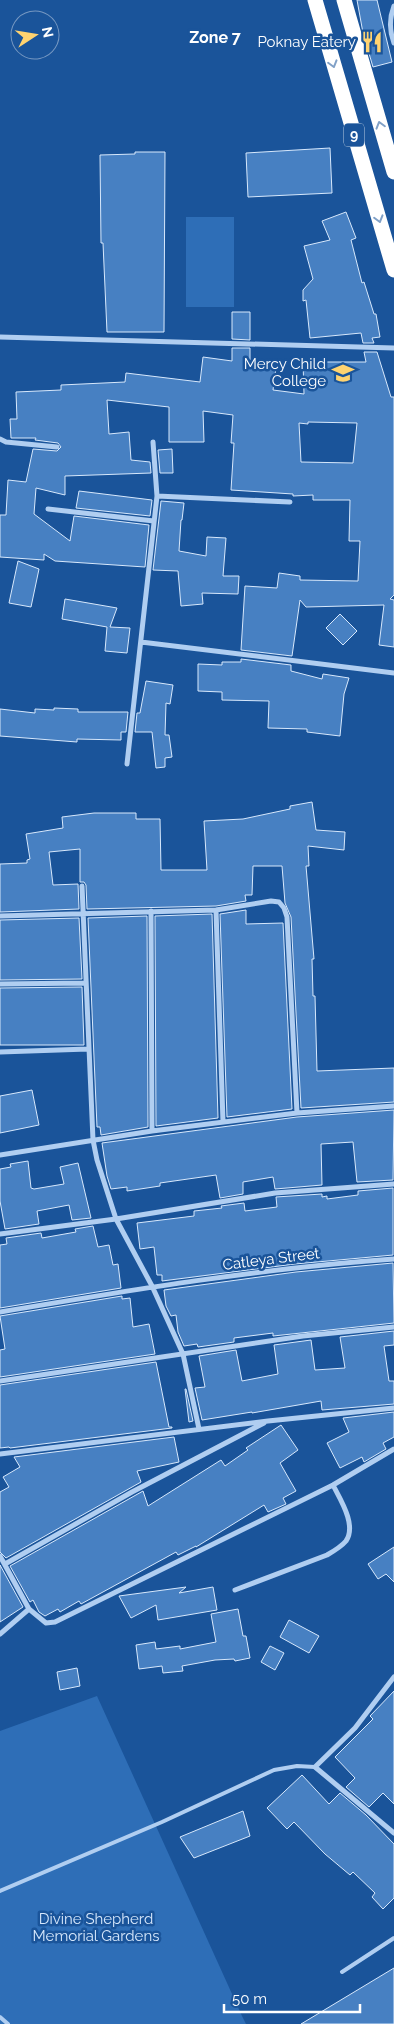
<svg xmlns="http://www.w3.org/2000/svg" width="394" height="2024" font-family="Raleway,sans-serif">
  <rect width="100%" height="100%" fill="#1a549a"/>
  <path fill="#2e6eb7" d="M186,217H234V307H186Z
    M97,1696L242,2016L246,2024H0V1731Z"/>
  <path fill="#4780c2" stroke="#d7e8fc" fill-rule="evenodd" d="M357,0H377L392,62L373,67L363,33Z
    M330,148L332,193L248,197L246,153Z
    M135,152H165L164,332H107L103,243H101L100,155L135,154Z
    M346,212L356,238L351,240L362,283L364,282L374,314H376L380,337L372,338L374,343H363L361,333L310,338L306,300L303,301V290L313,279L304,246L330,240L322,221Z
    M232,312H250V340L232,339Z
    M232,348H250V364L276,368L273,390L304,394L303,362H366L364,352H377L391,397H394V595L390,599L394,600V647L379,645L384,605L306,607L300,600L292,656L241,650L245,586L277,588L279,573L300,576V580L358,581L360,541H349L350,500H313V495L293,496V494L231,490L234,443H231L233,415L203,411L204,442H169V407L107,400L109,434L129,432L131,460L150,462L151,473L65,476V495L36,488L34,514L70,541L74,516L149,525L145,567L55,561L44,554V560L0,557V515H6L8,480L26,482L33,449L57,451L61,447L58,443L35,440L36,438H11L10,419H17L16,392L61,390V385L125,382L126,373L200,382L203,357L232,361ZM308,422L357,423L353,463L301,462L299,423L308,424Z
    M172,449L173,473H160L158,450Z
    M79,491L152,500L150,516L76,508Z
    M161,501L184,503L182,520H181L179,551L206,556L207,537L226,538L223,576H239L238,594L202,593L203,604L181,606L178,571L153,570Z
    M18,561L39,569L31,607L9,603Z
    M65,599L117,608L110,627L130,628L127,653L105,651L107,627L62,619Z
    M340,614L357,631L343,645L326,628Z
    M241,659L291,665V671L322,679L323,674L349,678L344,694L340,736L307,732V729L268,728L269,701L222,700V692L198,691V664L222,665V662H241Z
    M146,681L173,685L170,704L166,703L165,735H169L172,757L165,758V767L156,768L152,732H135L137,713H140Z
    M54,708L78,709V712H128L126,732H121V740L77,739V742L0,736V709L35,713V709L54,710Z
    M312,802L316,830L345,832L344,850L308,846L309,866H306L314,959H312L313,996H315L317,1071L394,1068V1102L301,1108L291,917L285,903L282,866H253L252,895H245L246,901L216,906L87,909L86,885L84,882H80V849L49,852L53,885L78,884L79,909L0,912V864L27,863V860L30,859L26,834L63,828L62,817L94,813H136V819H160L161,870H207L204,821L243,819L290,809V806Z
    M246,910V924L283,923L292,1109L227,1117L220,914Z
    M212,914L218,1118L156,1126L155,916Z
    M147,916L148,1127L101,1135L100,1127H97L88,918Z
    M79,918L82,979L0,980V920Z
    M82,987L84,1045H0V988Z
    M32,1090L39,1125L0,1133V1096Z
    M394,1110L393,1180L357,1182L353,1142L321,1144L322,1185L275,1189L273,1177L243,1182V1194L220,1198L216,1175L160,1183V1186L127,1191V1187L111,1189L107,1176L102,1143L297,1117Z
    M28,1161L31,1188L34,1189L64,1184L60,1167L78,1163L91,1218L72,1220L69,1205L37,1211L39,1224L5,1229L0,1201V1169L11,1167L10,1164Z
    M393,1188V1255L295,1264L162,1281V1275H157L154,1247L140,1249L137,1223L194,1216V1211L222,1208L221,1206L244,1203L245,1211L277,1207L276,1197L322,1194V1197L327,1196V1199L358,1195V1191Z
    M93,1226L98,1247L109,1245L113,1265L118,1264L121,1288L0,1308V1245L7,1244L6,1238L41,1233L42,1238L76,1232L75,1229Z
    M393,1263L394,1323L273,1336V1333L234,1338V1342L198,1347L197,1344L184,1346L178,1332L176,1315L171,1316L166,1306L164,1290L296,1272Z
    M122,1296V1299L130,1298L133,1327L149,1324L155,1354L0,1377V1350L5,1349L0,1316Z
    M394,1331V1345L384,1346L389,1381H394V1404L322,1410L321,1401L252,1413V1412L202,1420L195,1388L205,1387L199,1356L236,1350L242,1381L278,1374L274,1345L311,1340L315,1370L345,1368L340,1337Z
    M156,1362L169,1427H172V1428L10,1448L9,1447L0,1448V1385Z
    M185,1389H186L193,1421L189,1422Z
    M394,1412V1437L383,1443L386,1449L364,1462L362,1457L340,1468L327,1443L349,1432L343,1418Z
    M281,1425L298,1450L280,1463L296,1491L283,1498L286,1504L268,1512L264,1505L196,1547V1546L178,1555L176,1552L81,1604L79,1601L60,1612L58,1609L45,1616L39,1612L33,1600L30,1602L10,1566L143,1491L148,1506L221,1460L225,1466L248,1450L246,1448Z
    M174,1437L179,1462L137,1471L141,1482L6,1558L0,1552V1492L9,1487L3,1477L20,1467L14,1457Z
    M394,1547V1582L386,1574L378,1579L368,1564Z
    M0,1565L23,1607L0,1622Z
    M186,1587L179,1593L213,1587L217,1610L158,1620L156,1605L131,1618L119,1596Z
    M238,1609L243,1636H246L250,1658L235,1661L234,1659L215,1660L182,1666L183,1671L163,1673L162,1666L139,1669L136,1645L155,1642L156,1649L180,1646V1649L216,1642L211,1614Z
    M289,1620L319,1636L309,1653L280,1637Z
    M270,1646L284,1653L275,1670L261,1662Z
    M77,1668L80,1686L60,1690L57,1672Z
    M394,1691V1804L383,1793L369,1807L346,1787L355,1778L335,1757L373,1719L370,1716Z
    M302,1775L329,1804L340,1793L366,1815L394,1844V1898L383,1909L372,1897L375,1893L353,1872L350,1875L325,1854L294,1822L287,1829L267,1808Z
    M243,1811L250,1836L194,1858L180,1837Z
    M394,1968V2024H301Z"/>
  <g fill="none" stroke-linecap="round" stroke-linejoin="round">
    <path stroke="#b0cef1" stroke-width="4" d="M0,1891L162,1822L274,1770L297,1766L315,1767
      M342,1972L394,1938
      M0,2017L8,2024"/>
    <path stroke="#b0cef1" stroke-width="5" d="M394,6C389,19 389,30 394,43
      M0,337L394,348
      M0,439L6,442L57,447
      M157,496L290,502
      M48,509L154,521
      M141,642L394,673
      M127,764L157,496L153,442
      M82,886L93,1140L97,1160L116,1219L152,1286L183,1354L199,1429
      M216,910L223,1122
      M151,911L152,1131
      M0,916L216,910L271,901L279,902L284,908L287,917L297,1113
      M0,984L85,983
      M0,1052L88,1049
      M0,1155L152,1131L297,1113L394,1106
      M0,1234L116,1219L275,1193L394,1184
      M0,1312C131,1290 262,1268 394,1259
      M0,1381L303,1336L394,1327
      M0,1454L268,1421L394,1408
      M0,1556L29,1609L46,1623L55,1622L333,1485L394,1449
      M5,1564L132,1492L264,1423
      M235,1590L327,1555C334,1551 341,1547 346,1541C357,1525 340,1499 333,1485
      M0,1634L29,1609
      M394,1677L355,1728L315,1767L394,1833"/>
    <path stroke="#fff" stroke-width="15" d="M315,0L394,270
      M344,0L394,172"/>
  </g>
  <defs><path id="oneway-chevron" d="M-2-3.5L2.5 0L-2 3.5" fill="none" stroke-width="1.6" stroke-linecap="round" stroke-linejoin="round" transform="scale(1.25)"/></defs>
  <g stroke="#81a1c7">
    <use href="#oneway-chevron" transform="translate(333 64) rotate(74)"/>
    <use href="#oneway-chevron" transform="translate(380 125) rotate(-106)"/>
    <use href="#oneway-chevron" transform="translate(379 219) rotate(74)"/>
  </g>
  <defs>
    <g id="restaurant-bare" transform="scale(1.725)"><path d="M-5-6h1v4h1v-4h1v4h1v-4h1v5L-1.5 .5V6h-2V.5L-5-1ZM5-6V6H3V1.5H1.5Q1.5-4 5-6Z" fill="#ffd370" stroke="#1a549a" stroke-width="2.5" paint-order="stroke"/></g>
    <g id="university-bare" transform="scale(1.725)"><path d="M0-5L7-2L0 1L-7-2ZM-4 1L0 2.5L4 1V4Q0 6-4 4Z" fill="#ffd370" stroke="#1a549a" stroke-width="2.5" paint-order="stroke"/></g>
  </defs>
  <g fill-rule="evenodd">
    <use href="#restaurant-bare" x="372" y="42"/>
    <use href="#university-bare" x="343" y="373"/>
  </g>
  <g text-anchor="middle" stroke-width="5" stroke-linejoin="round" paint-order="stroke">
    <rect fill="#1a549a" stroke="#bacce1" stroke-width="1" x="344" y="123.5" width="20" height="23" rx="4"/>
    <g font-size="14" font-weight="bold" fill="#fff">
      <text x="354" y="140">9</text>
    </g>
    <g font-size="15" fill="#fff" stroke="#1a549a" text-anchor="end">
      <text x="356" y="47">Poknay Eatery</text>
      <text x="326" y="369">Mercy Child<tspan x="326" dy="17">College</tspan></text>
    </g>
    <g font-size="15" fill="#fff" stroke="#1a549a">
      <text transform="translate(271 1259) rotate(-7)" y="5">Catleya Street</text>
    </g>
    <g font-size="15" fill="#d7e8fc" stroke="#1a549a">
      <text x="96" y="1924">Divine Shepherd<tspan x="96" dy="17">Memorial Gardens</tspan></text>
    </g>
    <g font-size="16" font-weight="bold" fill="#fff" stroke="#1a549a">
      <text x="215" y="43">Zone 7</text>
    </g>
  </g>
  <g transform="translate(35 35) rotate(78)"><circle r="24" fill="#1a549a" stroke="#7698c2"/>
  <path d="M0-4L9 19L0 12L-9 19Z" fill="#ffd370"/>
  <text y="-8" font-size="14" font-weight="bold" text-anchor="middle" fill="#ffffff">N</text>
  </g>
  <path d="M224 2004v8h136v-8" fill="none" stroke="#ffffff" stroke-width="2.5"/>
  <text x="232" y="2004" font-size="15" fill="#ffffff" stroke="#1a549a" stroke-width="4" paint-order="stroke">50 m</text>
</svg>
